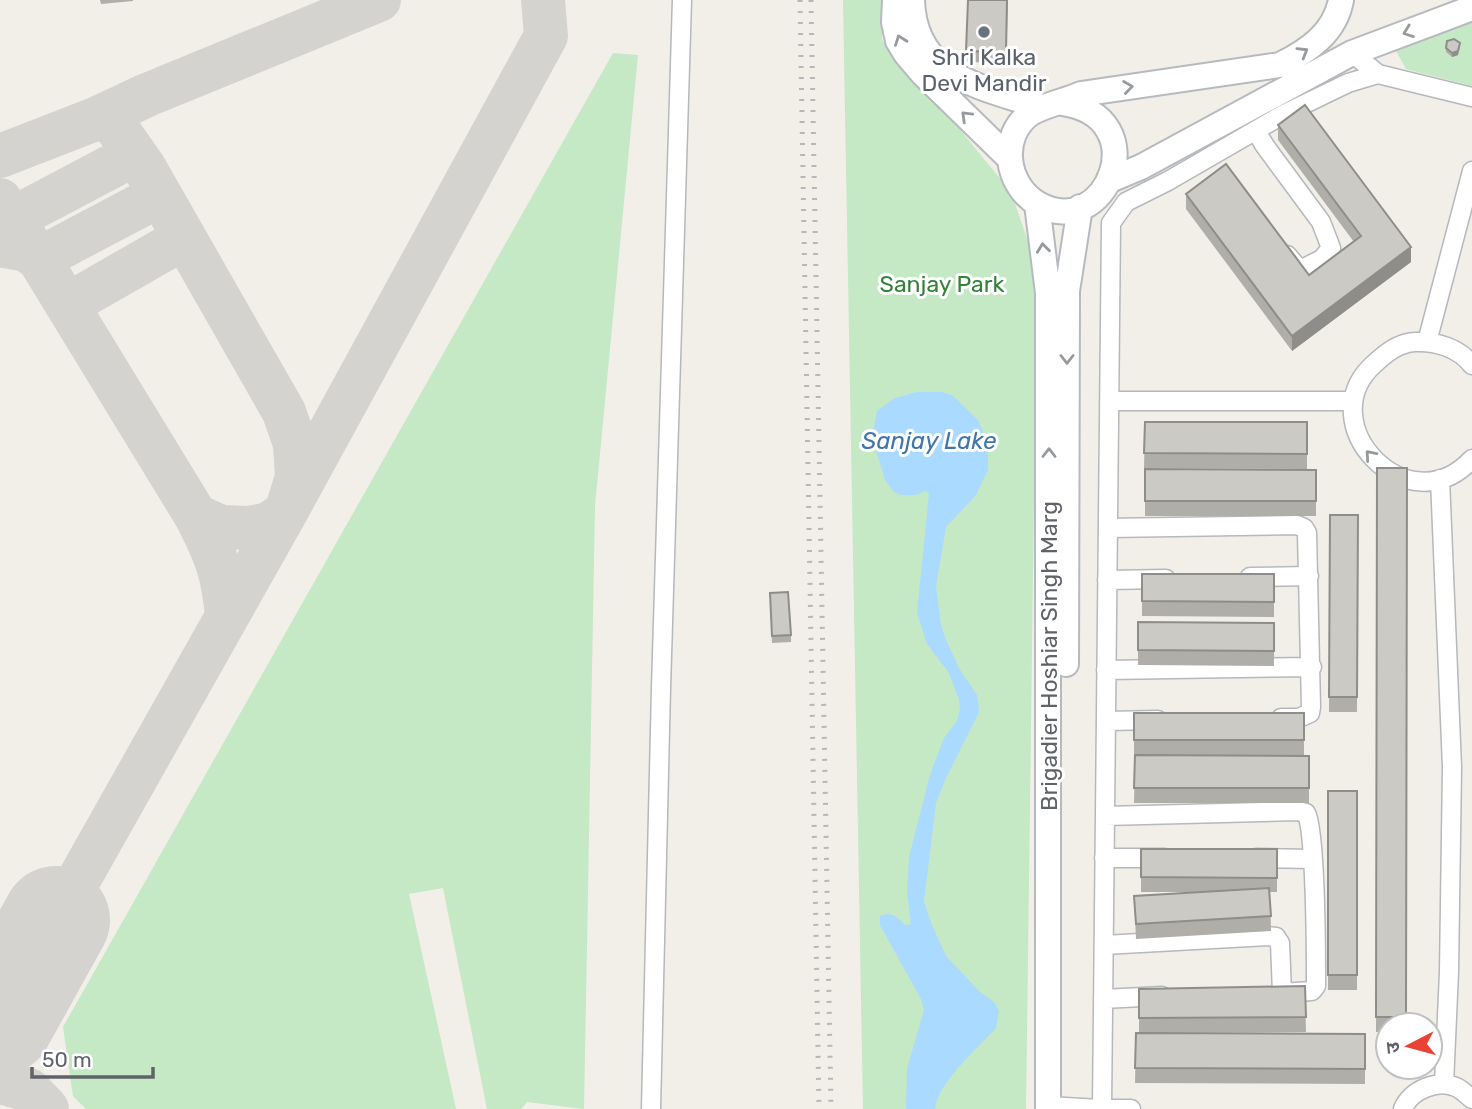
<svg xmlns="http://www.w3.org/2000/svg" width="1472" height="1109" font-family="Rubik,'Noto Sans Devanagari',sans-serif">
  <rect width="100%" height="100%" fill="#f1efe8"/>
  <path fill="#c5e8c5" d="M843,0H882V40L922,83L1011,192L1037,267L1026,1109H863Z
    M1472,19V86L1406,69L1395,49Z
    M613,53L638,55L595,506L584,1109L527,1102L521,1109H487L443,888L409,894L456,1109H86L73,1096L63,1027Z"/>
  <path fill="#aadaff" d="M917,392H941L952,395L978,420L988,444V470L982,482L976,495L946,527L936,586L941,625L946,640L960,670L977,695L979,712L945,780L936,803L924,901L931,923L946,956L979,991L995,1003L999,1011L996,1028C978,1048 937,1083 935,1109H906L907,1069L924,1010L921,999L880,925V916C891,911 898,917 905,925L911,924L907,893L909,857L930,775L944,738L957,721L960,710L959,700L949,673L927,644L917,613L929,494L926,491L915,495H901L894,492L885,480L872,436L877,411L895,398Z"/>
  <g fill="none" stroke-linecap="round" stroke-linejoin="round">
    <path stroke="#d4d3d0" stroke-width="44" d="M98,118L114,124L144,167L284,412L295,444L297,477L286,512L269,524L249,528L221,527L196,516
      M0,156L98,118L147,95L379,0
      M0,200L39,259L160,195
      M12,219L135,154
      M0,245L26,250L39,259L196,516C216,555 223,572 227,616
      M67,305L184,238
      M56,920L286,512L546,36L543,0
      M0,1082L29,1090L47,1109"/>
    <path stroke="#d4d3d0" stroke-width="108" d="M0,1021L56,920"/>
    <g stroke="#b5b8bc" stroke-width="21">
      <path id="street" d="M1352,53L1378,74L1472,97
        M1256,131L1265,146L1321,222L1331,248L1322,259L1300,270L1287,255
        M1427,342L1472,171
        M1472,365C1459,348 1436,341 1415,342C1398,343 1386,353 1374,364C1309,423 1408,528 1472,459
        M1109,401H1353
        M1440,479L1452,767L1449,972L1444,1084
        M1108,528L1297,525L1304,528L1307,533L1311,707L1310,713L1299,718H1281
        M1250,577L1309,576
        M1107,580L1166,579
        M1106,670L1312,667
        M1106,721L1158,720
        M1105,816L1298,811L1306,813C1316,830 1316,958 1316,986L1312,991L1281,993
        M1104,858H1165
        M1256,858L1312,859
        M1104,945L1268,936L1276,937L1280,943L1282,993
        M1103,999L1162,996
        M1048,1106L1100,1109
        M651,1109L661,688L682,0
        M1102,1109L1111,223L1126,202L1168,181L1284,114L1348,83L1378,74
        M1104,1109H1131
        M1403,1109C1410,1090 1439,1078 1458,1088C1463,1091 1468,1096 1472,1099"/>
    </g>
    <g stroke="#b6babf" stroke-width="28">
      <path id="secondary" d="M895,0L894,22L898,41L906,54L923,74L1009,158
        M912,0C914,78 983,87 1042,107
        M1062,103C1158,117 1106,243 1038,204C1005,185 999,135 1031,113C1045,105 1065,101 1081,94L1280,65C1308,51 1335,33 1341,0
        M1110,180L1141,167L1352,53L1472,8
        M1037,204L1048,293V1109
        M1066,664L1067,291L1080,207"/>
    </g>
    <use href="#street" stroke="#fff" stroke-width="18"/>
    <use href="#secondary" stroke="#fff" stroke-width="24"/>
    <path stroke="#b6b7b8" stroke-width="5" stroke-dasharray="2 9" stroke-linecap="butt" d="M800,0L819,1109
      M811,0L831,1109"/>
  </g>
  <path fill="#afaea9" d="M100,0H133V1L101,4Z
    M968,0H1008L1006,63L966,62Z
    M1460,47L1458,55L1452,57L1446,52V48Z
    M1278,125L1411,262L1292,351L1186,209V194L1309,275L1354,242L1278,140Z
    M1145,422H1307V469L1144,468Z
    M1377,468H1407L1406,1025H1388V1032H1376Z
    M1145,469L1316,470V516H1145Z
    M1330,515H1358L1357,712H1329Z
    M1142,574H1274V617L1142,616Z
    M770,600L791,635V642L772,643Z
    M1138,622L1274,623V666L1138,665Z
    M1134,713H1304V755H1134Z
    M1135,755L1309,756V803H1134Z
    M1328,791H1357V990H1328Z
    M1141,849H1277V892H1270L1271,931L1136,939L1134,896L1203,892H1141Z
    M1305,986L1306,1032L1153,1033L1365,1034V1084L1135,1083L1136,1033H1139V989Z"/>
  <path fill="#8f8d8a" d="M1460,43L1458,55L1452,57V53Z
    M1411,247V262L1292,351V336Z"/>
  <path fill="#cccac5" stroke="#8f8d8a" stroke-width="2" d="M968,0H1007L1006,52L966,51Z
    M1454,39L1460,43L1458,51L1452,53L1446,48L1447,41Z
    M1305,105L1411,247L1292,336L1186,194L1226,164L1309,275L1361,236L1278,125Z
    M1145,422H1307V454L1144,453Z
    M1377,468H1407L1406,1017H1376Z
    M1145,469L1316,470V501H1145Z
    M1330,515H1358L1357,697H1329Z
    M1142,574H1274V602L1142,601Z
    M788,592L791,635L772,636L770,593Z
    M1138,622L1274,623V651L1138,650Z
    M1134,713H1304V740H1134Z
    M1135,755L1309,756V788H1134Z
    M1328,791H1357V975H1328Z
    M1141,849H1277V878L1141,877Z
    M1269,888L1271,916L1136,924L1134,896Z
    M1305,986L1306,1017L1139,1018V989Z
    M1136,1033L1365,1034V1069L1135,1068Z"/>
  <defs><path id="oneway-chevron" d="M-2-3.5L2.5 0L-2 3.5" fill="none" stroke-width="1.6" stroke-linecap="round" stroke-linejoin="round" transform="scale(1.75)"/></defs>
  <g stroke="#979a9d">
    <use href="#oneway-chevron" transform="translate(1408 32) rotate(160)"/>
    <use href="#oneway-chevron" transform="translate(900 40) rotate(-110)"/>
    <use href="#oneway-chevron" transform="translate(1303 52) rotate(-31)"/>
    <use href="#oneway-chevron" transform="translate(1128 87) rotate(-8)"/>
    <use href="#oneway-chevron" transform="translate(966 116) rotate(-136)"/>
    <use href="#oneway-chevron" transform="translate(1043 248) rotate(-97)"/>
    <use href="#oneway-chevron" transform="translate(1067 359) rotate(90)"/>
    <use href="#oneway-chevron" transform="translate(1049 453) rotate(-90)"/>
    <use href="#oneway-chevron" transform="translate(1370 455) rotate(-131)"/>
  </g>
  <circle fill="#6b7280" stroke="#fff" stroke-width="2.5" cx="984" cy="32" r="7"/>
  <g text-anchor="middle" stroke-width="6" stroke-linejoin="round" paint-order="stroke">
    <g font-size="23" fill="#5b616d" stroke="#fff">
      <text x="984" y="65">Shri Kalka<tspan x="984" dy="26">Devi Mandir</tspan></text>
    </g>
    <g font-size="23" fill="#348238" stroke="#fff">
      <text x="942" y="292">Sanjay Park</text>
    </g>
    <g font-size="23" fill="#5f6368" stroke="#fff">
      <text transform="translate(1049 656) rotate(-90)" y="8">Brigadier Hoshiar Singh Marg</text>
    </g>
    <g font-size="24" font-style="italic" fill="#4174aa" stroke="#fff">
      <text x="929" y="449">Sanjay Lake</text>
    </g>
  </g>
  <g transform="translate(1409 1046) rotate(264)"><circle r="33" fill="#ffffff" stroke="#bfc1c3" stroke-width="2"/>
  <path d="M0-5L12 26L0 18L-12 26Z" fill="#ea4335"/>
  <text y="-10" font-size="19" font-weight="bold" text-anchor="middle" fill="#5f6368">उ</text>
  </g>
  <path d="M32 1067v10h121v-10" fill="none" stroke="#5f6368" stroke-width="3.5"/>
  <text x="42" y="1067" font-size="21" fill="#5f6368" stroke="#ffffff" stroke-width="5" paint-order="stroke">50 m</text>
</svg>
